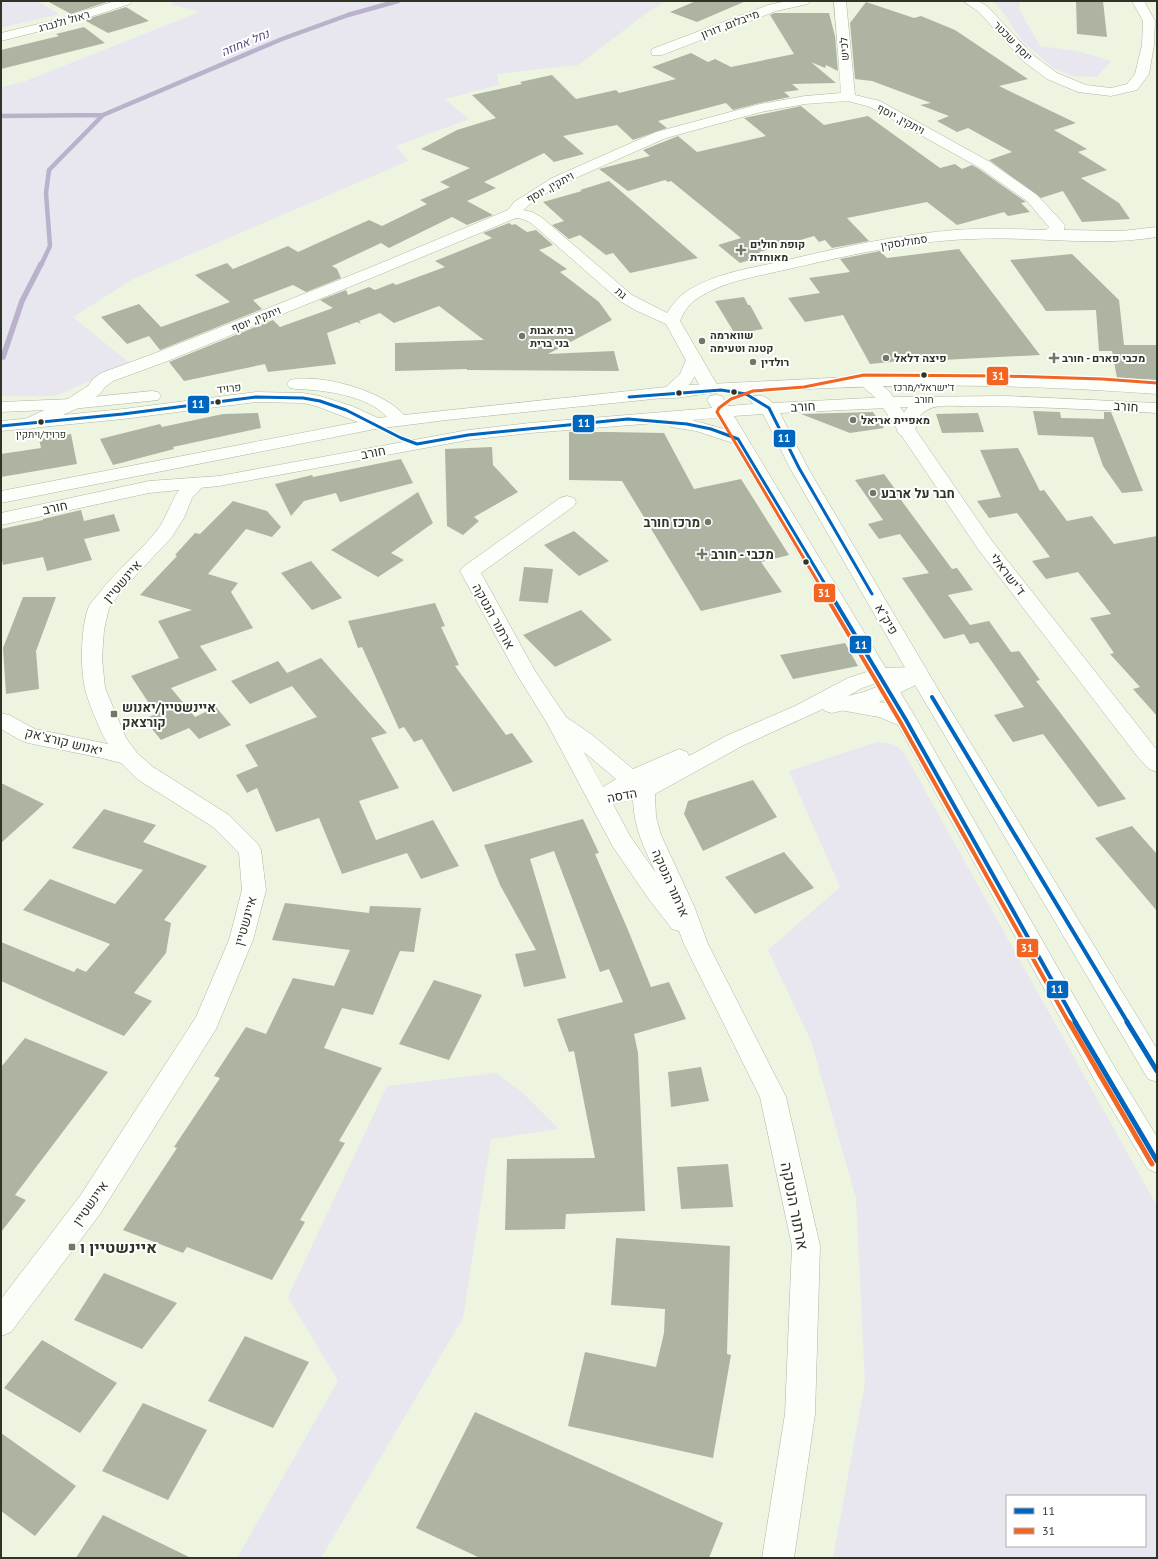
<svg xmlns="http://www.w3.org/2000/svg" width="1158" height="1559" font-family="'PT Sans',Heebo,sans-serif">
  <rect width="100%" height="100%" fill="#edf5e0"/>
  <path fill="#e8e6ef" fill-rule="evenodd" d="M1,1H37L59,14L1,28Z
    M175,1H666L648,12L578,65L497,74L499,85L445,99L469,119L396,146L408,161L133,279L73,317L131,364L55,396H1V87L23,82L199,12L170,4Z
    M992,1H1020L1019,9L1040,46L1077,51L1111,61L1097,77L1072,76L1053,68L1022,41L1000,8Z
    M877,742L892,744L903,751L1157,1206V1558H833L865,1383L856,1198L811,1041L768,950L840,887L789,771ZM1007,1496H1145V1546H1007Z
    M496,1073L521,1091L559,1129L491,1139L463,1318L321,1558H237L338,1381L288,1297L387,1086Z"/>
  <g fill="none" stroke-linecap="round" stroke-linejoin="round">
    <path stroke="#b9b2ca" stroke-width="4.5" d="M1,116L103,115
      M41,265L50,246L46,193L49,170L103,115L282,39L348,15L398,1"/>
    <path stroke="#b9b2ca" stroke-width="5.5" d="M3,357L22,301L41,264"/>
  </g>
  <path fill="#adb4a2" d="M47,1H110L71,14Z
    M696,1H746L697,22L670,12Z
    M1076,1H1103L1107,37L1077,34Z
    M866,2L914,18L921,16L955,30L1028,79L999,86L1076,123L1054,130L1087,149L1078,152L1107,170L1081,178L1119,203L1130,219L1082,222L1063,191L1041,198L989,160L1012,152L968,128L957,132L937,121L949,116L920,105L931,103L872,81L855,79L850,23Z
    M126,7L149,21L108,33L84,20Z
    M774,13H829L835,36L838,71L826,65L825,68L811,62L836,83L792,84L799,90L784,92L790,97L760,103L733,110L726,103L658,121L667,128L633,140L617,125L563,136L584,154L554,162L544,153L484,182L496,188L467,201L493,215L467,225L452,217L389,248L381,243L332,266L337,269L341,278L306,292L293,285L253,300L262,309L160,350L149,336L127,344L101,317L139,304L161,327L230,302L195,275L227,263L233,269L288,246L298,252L369,220L382,226L427,204L420,200L450,187L440,182L470,168L421,149L457,130L496,118L472,95L522,84L520,82L552,75L576,99L616,90L619,93L676,79L652,67L691,53L708,62L715,59L731,67L794,54L770,15Z
    M84,27L105,43L1,69V50L59,36L56,34Z
    M801,106L824,125L868,116L940,168L955,164L962,169L972,165L979,169L1026,202L1021,203L1030,212L1008,216L1004,212L957,225L927,202L847,218L869,241L832,248L825,240L819,242L814,236L759,252L763,256L740,263L718,245L741,238L671,181L668,182L665,180L628,191L599,169L650,156L643,150L678,136L697,152L766,136L744,118Z
    M609,181L698,258L630,273L613,253L606,255L580,235L569,239L552,225L564,221L543,202L582,191L580,190Z
    M509,223L512,225L515,224L527,232L536,230L553,245L539,250L567,269L560,272L599,302L612,320L548,354L614,351L619,371L467,370V369L395,371V343L484,340L439,306L394,323L380,313L359,321L361,324L357,322L327,333L336,364L268,372L265,364L184,381L169,362L273,320L280,327L333,308L320,300L346,290L348,295L369,287L375,290L393,283L396,285L445,267L435,261L492,238L483,233Z
    M959,249L1040,355L942,360L940,357L870,364L843,315L805,322L788,298L820,293L809,278L850,272L840,259L880,251L887,258Z
    M1072,254L1119,300L1124,345H1157V380L1117,378L1112,351H1099L1096,310L1046,311L1010,260Z
    M744,297L748,305H750L763,329L735,334L715,301Z
    M1033,411L1060,412L1061,418L1104,419V412H1111L1143,491L1122,493L1103,466L1093,437L1038,435Z
    M873,412L884,428L850,433L801,414Z
    M258,413L261,428L173,447L174,449L113,465L100,439L160,424L162,427L223,414Z
    M978,413L984,432L942,433L936,414Z
    M569,432H610L664,433L694,489L741,479L789,555L761,562L782,592L701,611L622,481L569,480Z
    M71,434L77,464L1,477V454L41,448L39,439Z
    M492,447L493,465L518,492L474,517L479,521L463,535L447,526L445,449Z
    M1018,448L1040,491L1044,490L1067,521L1092,516L1114,544L1157,536V716L1133,689L1140,687L1110,654L1114,653L1090,618L1111,614L1078,572L1046,579L1032,561L1050,557L1017,513L989,518L977,501L1001,497L980,450Z
    M401,459L413,483L340,502L336,493L304,501L291,516L275,484L312,475L313,477Z
    M884,474L903,500H901L952,569L957,568L973,590L948,595L970,625L989,621L1011,652L1019,651L1040,680L1036,681L1126,799L1098,807L1043,734L1013,742L994,715L1024,707L978,642L970,644L964,634L944,639L902,578L929,573L900,534L879,539L868,524L883,520L855,480Z
    M418,492L433,523L391,553L404,560L378,577L331,550Z
    M233,501L267,511L281,527L272,537L246,529L208,574L238,583L231,592L253,628L200,646L217,670L171,688L195,717L216,707L231,725L199,739L189,728L161,740L144,719L156,714L131,676L179,658L158,621L192,610L140,595L177,556L175,555L195,533L200,534Z
    M81,510L84,521L114,514L120,531L84,539L92,560L47,571L43,557L3,565L1,555V529L43,520V519Z
    M574,531L609,561L579,576L544,545Z
    M311,561L342,598L312,610L281,573Z
    M524,567L553,569L548,603L519,601Z
    M23,597H56L36,651L39,689L6,694L3,648Z
    M435,603L445,626L441,627L459,665L455,666L506,735L512,733L533,762L453,792L422,739L414,742L404,727L399,729L362,647L358,648L348,621Z
    M581,610L612,640L555,667L523,635Z
    M845,643L858,666L793,679L780,655Z
    M321,658L387,733L371,738L399,788L359,801L376,840L433,820L459,866L421,879L407,853L342,874L319,818L276,832L257,788L247,793L236,775L258,766L245,745L317,717L292,686L250,704L231,681L278,661L287,673Z
    M753,780L777,817L703,851L684,814L688,801Z
    M1,783L44,804L1,843Z
    M104,809L156,825L143,842L207,866L164,920L171,923L166,953L134,993L152,1001L124,1036L1,981V942L74,972L77,968L86,972L110,944L23,910L50,879L115,904L143,870L72,848Z
    M583,819L599,853L595,854L628,930L651,987L669,982L686,1019L634,1034L638,1053L645,1211L566,1214L565,1229L505,1230L507,1159L595,1158L574,1051L569,1052L557,1019L623,1002L609,969L600,972L554,851L530,859L566,978L524,987L515,954L536,950L500,885L484,845Z
    M1132,826L1157,854V911L1095,838Z
    M784,852L814,888L755,914L725,877Z
    M285,903L369,913L370,906L421,908L414,952L400,951L373,1015L342,1008L324,1048L382,1068L339,1141L345,1143L300,1220L305,1222L272,1280L187,1247L183,1253L123,1230L177,1148L174,1147L220,1078L214,1076L246,1027L266,1034L293,978L334,986L350,950L272,940Z
    M434,980L482,995L449,1060L399,1044Z
    M25,1038L108,1072L15,1195L26,1200L1,1232V1067Z
    M701,1067L709,1101L671,1107L668,1072Z
    M728,1164L733,1207L681,1209L677,1167Z
    M616,1238L730,1246L727,1354L731,1355L713,1458L568,1426L585,1352L656,1367L664,1333L665,1309L611,1305Z
    M104,1273L177,1303L142,1349L74,1320Z
    M245,1336L309,1362L273,1428L208,1401Z
    M42,1340L117,1383L80,1433L4,1388Z
    M143,1403L207,1430L168,1500L102,1471Z
    M475,1412L723,1523L709,1558H480L416,1528Z
    M1,1433L76,1486L35,1536L1,1511Z
    M103,1515L191,1558H76Z"/>
  <g fill="none" stroke-linecap="round" stroke-linejoin="round">
    <g stroke="#afb5a6" stroke-width="1">
      <path id="minor" d="M115,1H132L130,4L68,24L1,41V33L59,19Z
        M787,1H810L808,4L776,11L662,55H652L651,52L652,49L768,5Z
        M834,1H846L855,95L880,101L990,162L1037,195L1062,222L1065,225L1064,230L1122,231L1157,227V237C1096,247 1034,236 972,239C909,241 846,256 784,270C755,277 724,281 698,298C689,304 684,311 680,321L719,388L716,392L710,393L704,392L701,388L666,324L635,310L620,301L531,223L523,219L516,218L381,274L165,362L113,381L105,387L100,394L78,408L35,428L29,429L23,428L20,424L23,420L66,400L88,386L93,379L101,373L153,354L369,268L508,210L514,202L552,178L656,132L760,104L805,96L841,93ZM848,101L870,107L980,168L1027,201L1049,227L1046,230C1016,229 985,228 955,230C896,235 837,248 779,262C750,268 719,273 692,288C681,294 674,302 667,313L632,295L541,217L532,212L523,210L535,200L562,184L666,138L761,112L805,104Z
        M963,1H978L987,6L1033,55L1057,73L1086,85L1111,88L1127,84L1135,74L1142,45L1143,21L1132,1H1144L1155,21L1154,45L1149,74L1137,90L1111,96L1078,92L1047,79L1023,61L979,12Z
        M865,376L871,377L889,391L992,541L1157,750V772L1149,769L1137,756L978,549L877,399L856,381L859,377Z
        M197,478L203,479L206,483L192,498L184,518L171,538L122,590L109,608L104,630L102,658L105,688L126,738L137,753L153,767L229,815L258,844L261,850L266,890L253,940L216,1029L100,1214L11,1332L1,1336V1299L80,1196L196,1017L229,940L242,890L239,853L213,827L137,779L121,763L102,758L28,743L20,740L1,729V713L9,715L35,729L108,744C101,733 87,700 85,688C80,668 81,625 89,606C92,601 97,596 100,592C118,569 141,551 158,529C171,512 174,483 197,478Z
        M567,496L574,498L576,502L574,506L481,573L535,671L566,717L591,734L633,769L679,749L687,752L689,756L726,736L795,706L848,678L879,668L919,667L926,669L929,674L926,679L917,681L914,686L879,702L832,713L825,711L823,709L742,746L655,794L656,817L661,835L694,906L708,944L786,1097L820,1246L815,1414L794,1558H762L785,1414L792,1246L760,1097L684,944L679,931L672,929L648,898L613,847L547,723L516,673L460,571L463,567L560,498ZM880,682H889L864,692L848,696L862,688ZM584,752L616,779L603,787ZM633,800C634,828 644,848 656,873L630,836L613,804Z"/>
    </g>
    <g stroke="#afb5a6" stroke-width="1">
      <path id="major" d="M694,354L700,355L702,359L699,370L689,385L891,375L1102,380L1157,384V394C1049,386 940,383 831,388C791,390 751,390 711,393C700,394 671,400 663,398L447,420L375,429L1,503V491L358,422L316,406L303,403L256,402L123,419L1,431V421L123,409L256,392L303,393L320,396L352,406L378,418L387,417C367,395 324,390 296,389L290,388L287,384L290,380C320,373 384,391 404,415L666,387L680,374L688,355Z
        M152,391L158,392L161,396L158,400L72,409L1,412V402L72,399Z
        M716,395L722,396L728,406L753,404L750,400L753,396C762,394 766,397 773,403L888,397L1008,396L1157,403V413C1095,410 1033,406 972,406C958,407 939,403 927,410C915,416 919,426 912,435L906,436L900,435L897,431L899,420L908,407L780,413L808,468L942,696L1157,1049V1082L1148,1079L922,697L790,468L763,414L734,416L917,720L1112,1063L1157,1137V1173L1148,1169L1094,1079L898,725L879,717L834,709L830,704L834,699L841,697L886,703L733,443L696,431L671,427L668,423L669,422L530,433L468,440L219,486L149,493L1,525V513L149,481L219,476L468,430L530,423L712,408L707,400L710,396ZM718,418L724,429L692,420Z"/>
    </g>
    <use href="#minor" fill="#fcfefa" fill-rule="evenodd"/>
    <use href="#major" fill="#fcfefa" fill-rule="evenodd"/>
    <g stroke="#fff" stroke-width="5.5">
      <path id="bus-1-far2" d="M629,397L721,390L746,394L769,408L799,468L872,594
        M1,426L123,414L256,397L303,398L320,401L346,410L401,438L417,444L468,435L628,419L687,424L711,429L738,439L834,599"/>
    </g>
    <g stroke="#fff" stroke-width="7">
      <path id="bus-1-far1" d="M833,598L906,720L1076,1023
        M932,697L1128,1023"/>
    </g>
    <g stroke="#fff" stroke-width="8">
      <path id="bus-1" d="M1075,1022L1157,1161
        M1127,1022L1157,1071"/>
    </g>
    <g stroke="#fff" stroke-width="5.5">
      <path id="bus-2-far2" d="M828,599L717,412L719,408L731,399L753,391L804,387L864,375L1004,376L1102,379L1157,383"/>
    </g>
    <g stroke="#fff" stroke-width="7">
      <path id="bus-2-far1" d="M827,598L901,723L1069,1023"/>
    </g>
    <g stroke="#fff" stroke-width="8">
      <path id="bus-2" d="M1069,1022L1152,1164"/>
    </g>
    <use href="#bus-1-far2" stroke="#0065bd" stroke-width="3"/>
    <use href="#bus-1-far1" stroke="#0065bd" stroke-width="4"/>
    <use href="#bus-1" stroke="#0065bd" stroke-width="5"/>
    <use href="#bus-2-far2" stroke="#f26522" stroke-width="3"/>
    <use href="#bus-2-far1" stroke="#f26522" stroke-width="4"/>
    <use href="#bus-2" stroke="#f26522" stroke-width="5"/>
  </g>
  <g fill="#727868" stroke="#fff" stroke-width="1.5">
    <path d="M739 244h4v4h4v4h-4v4h-4v-4h-4v-4h4z"/>
    <circle cx="522" cy="336" r="4"/>
    <circle cx="702" cy="341" r="4"/>
    <circle cx="886" cy="358" r="4"/>
    <path d="M1052 352h4v4h4v4h-4v4h-4v-4h-4v-4h4z"/>
    <circle cx="753" cy="362" r="4"/>
    <circle cx="853" cy="420" r="4"/>
    <circle cx="873" cy="493" r="4"/>
    <circle cx="708" cy="522" r="4"/>
    <path d="M700 548h4v4h4v4h-4v4h-4v-4h-4v-4h4z"/>
    <rect x="110" y="710" width="8" height="8" rx="2"/>
    <rect x="68" y="1243" width="8" height="8" rx="2"/>
  </g>
  <g fill="#2f3427" stroke="#fff" stroke-width="1.5">
    <circle cx="924" cy="375" r="3.5"/>
    <circle cx="734" cy="392" r="3.5"/>
    <circle cx="679" cy="393" r="3.5"/>
    <circle cx="218" cy="402" r="3.5"/>
    <circle cx="41" cy="422" r="3.5"/>
    <circle cx="806" cy="562" r="3.5"/>
  </g>
  <g text-anchor="middle" stroke-width="4" stroke-linejoin="round" paint-order="stroke">
    <g font-size="10" fill="#2f3427" stroke="#fff">
      <text x="924" y="391">ד׳ישראלי/מרכז<tspan x="924" dy="12">חורב</tspan></text>
      <text x="41" y="438">פרויד/ויתקין</text>
    </g>
    <g font-size="11" fill="#2f3427" stroke="#fff">
      <text transform="translate(64 21) rotate(-16)" y="4">ראול ולנברג</text>
      <text transform="translate(730 24) rotate(-21)" y="4">מייבלום, דורון</text>
      <text transform="translate(1013 41) rotate(46)" y="4">יוסף שכטר</text>
      <text transform="translate(844 49) rotate(-94)" y="4">לכיש</text>
      <text transform="translate(901 119) rotate(28)" y="4">ויתקין, יוסף</text>
      <text transform="translate(550 187) rotate(-29)" y="4">ויתקין, יוסף</text>
      <text transform="translate(904 242) rotate(-9)" y="4">סמולנסקין</text>
      <text transform="translate(621 293) rotate(40)" y="4">גת</text>
      <text transform="translate(256 319) rotate(-22)" y="4">ויתקין, יוסף</text>
      <text transform="translate(229 388) rotate(-6)" y="4">פרויד</text>
    </g>
    <g font-size="11" font-weight="bold" fill="#2f3427" stroke="#fff" text-anchor="start">
      <text x="750" y="248">קופת חולים<tspan x="750" dy="13">מאוחדת</tspan></text>
      <text x="530" y="334">בית אבות<tspan x="530" dy="13">בני ברית</tspan></text>
      <text x="710" y="339">שווארמה<tspan x="710" dy="13">קטנה וטעימה</tspan></text>
      <text x="894" y="362">פיצה דלאל</text>
      <text x="1062" y="362">מכבי פארם - חורב</text>
      <text x="761" y="366">רולדין</text>
      <text x="861" y="424">מאפיית אריאל</text>
    </g>
    <g font-size="12" font-style="italic" fill="#5a467f" stroke="#fff">
      <text transform="translate(245 43) rotate(-23)" y="4">נחל אחוזה</text>
    </g>
    <g font-size="13" fill="#2f3427" stroke="#fff">
      <text transform="translate(803 406) rotate(-3)" y="5">חורב</text>
      <text transform="translate(1126 406) rotate(4)" y="5">חורב</text>
      <text transform="translate(373 452) rotate(-11)" y="5">חורב</text>
      <text transform="translate(55 507) rotate(-12)" y="5">חורב</text>
      <text transform="translate(1008 574) rotate(52)" y="5">ד'ישראלי</text>
      <text transform="translate(122 581) rotate(-49)" y="5">איינשטיין</text>
      <text transform="translate(494 616) rotate(61)" y="5">ארתור הנטקה</text>
      <text transform="translate(887 619) rotate(60)" y="5">פיק"א</text>
      <text transform="translate(64 741) rotate(14)" y="5">יאנוש קורצ'אק</text>
      <text transform="translate(622 795) rotate(-11)" y="5">הדסה</text>
      <text transform="translate(671 883) rotate(66)" y="5">ארתור הנטקה</text>
      <text transform="translate(245 921) rotate(-74)" y="5">איינשטיין</text>
      <text transform="translate(90 1203) rotate(-55)" y="5">איינשטיין</text>
    </g>
    <g font-size="13" font-weight="bold" fill="#2f3427" stroke="#fff" text-anchor="start">
      <text x="881" y="498">חבר על ארבע</text>
      <text x="700" y="527" text-anchor="end">מרכז חורב</text>
      <text x="711" y="559">מכבי - חורב</text>
      <text x="122" y="712">איינשטיין/יאנוש<tspan x="122" dy="15">קורצאק</tspan></text>
    </g>
    <g font-size="16" fill="#2f3427" stroke="#fff">
      <text transform="translate(795 1206) rotate(79)" y="6">ארתור הנטקה</text>
    </g>
    <g font-size="16" font-weight="bold" fill="#2f3427" stroke="#fff" text-anchor="start">
      <text x="80" y="1253">איינשטיין ו</text>
    </g>
  </g>
  <g stroke="#fff" stroke-width="1.5">
    <rect x="986" y="366" width="23" height="20" rx="4" fill="#f26522"/>
    <rect x="187" y="395" width="23" height="19" rx="4" fill="#0065bd"/>
    <rect x="572" y="414" width="23" height="19" rx="4" fill="#0065bd"/>
    <rect x="773" y="429" width="23" height="19" rx="4" fill="#0065bd"/>
    <rect x="813" y="583" width="23" height="20" rx="4" fill="#f26522"/>
    <rect x="849" y="635" width="23" height="19" rx="4" fill="#0065bd"/>
    <rect x="1016" y="938" width="23" height="20" rx="4" fill="#f26522"/>
    <rect x="1046" y="980" width="23" height="19" rx="4" fill="#0065bd"/>
  </g>
  <g font-size="11" text-anchor="middle" font-weight="bold" fill="#fff">
    <text x="998" y="380">31</text>
    <text x="198" y="408">11</text>
    <text x="584" y="427">11</text>
    <text x="784" y="442">11</text>
    <text x="824" y="597">31</text>
    <text x="861" y="649">11</text>
    <text x="1027" y="952">31</text>
    <text x="1057" y="993">11</text>
  </g>
  <rect width="1158" height="1559" fill="none" stroke="#2f3427" stroke-width="4"/>
  <rect x="1006" y="1495" width="140" height="52" fill="#ffffff" stroke="#acaea9"/>
  <rect x="1014" y="1508" width="20" height="6" fill="#0065bd" stroke="#acaea9"/>
  <text x="1042" y="1515" font-size="12" fill="#2f3427">11</text>
  <rect x="1014" y="1528" width="20" height="6" fill="#f26522" stroke="#acaea9"/>
  <text x="1042" y="1535" font-size="12" fill="#2f3427">31</text>
</svg>
